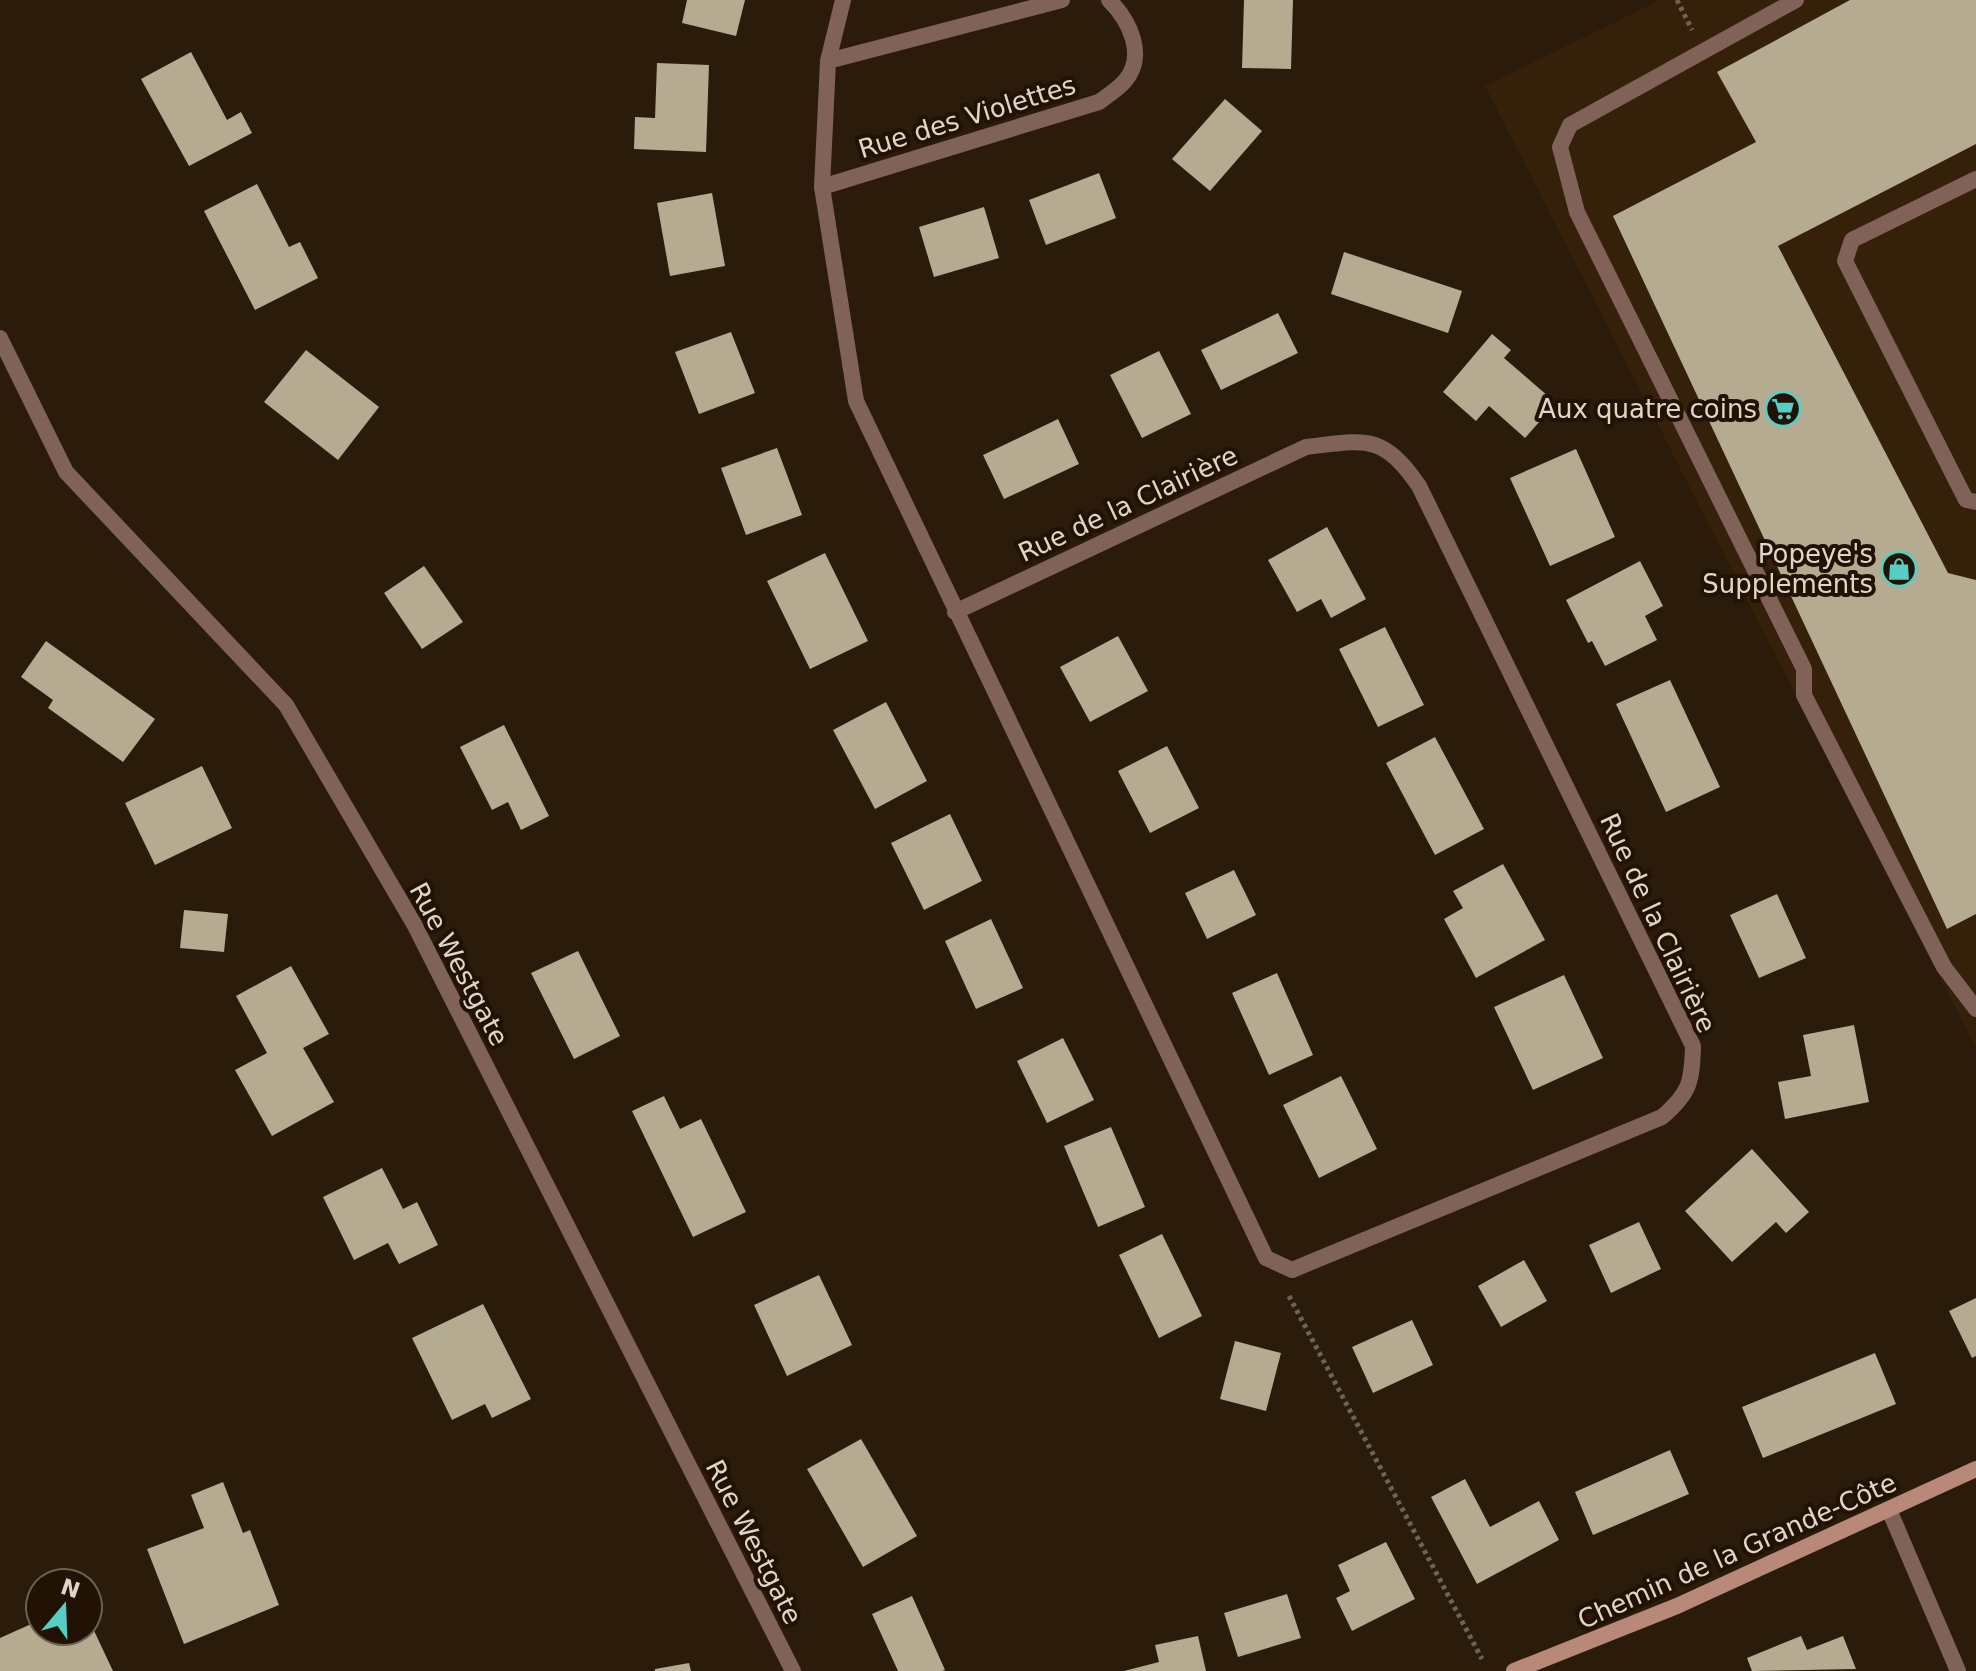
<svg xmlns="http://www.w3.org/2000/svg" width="1976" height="1671" font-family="'DejaVu Sans',sans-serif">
  <rect width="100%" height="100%" fill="#2a1b0b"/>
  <path fill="#35200a" d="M1660,0H1976V1048L1485,86Z"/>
  <path fill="#b4ab91" d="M687,0H745L736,36L682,23Z
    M1244,0H1293L1291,69L1242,68Z
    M1850,0H1976V144L1778,246L1948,573L1976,580V914L1947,929L1613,216L1756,142L1717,72Z
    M191,52L227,120L241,112L252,133L189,166L141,79Z
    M657,63L709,65L706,152L634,149L635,117L655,118Z
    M1225,99L1262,131L1210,191L1172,159Z
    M1099,173L1116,218L1046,245L1029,200Z
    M257,184L289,247L300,242L318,278L255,310L204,211Z
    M712,193L725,266L670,276L657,203Z
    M984,207L999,258L934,277L919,227Z
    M1344,252L1462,291L1448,333L1331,294Z
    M1278,313L1298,353L1221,390L1201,350Z
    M731,332L755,393L699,414L675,352Z
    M1492,334L1511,350L1504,358L1556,403L1525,438L1489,406L1476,421L1443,392Z
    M306,350L379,407L338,460L264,402Z
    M1159,351L1191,414L1142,438L1110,375Z
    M1058,419L1079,464L1004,499L983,455Z
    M777,448L802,515L746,535L721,468Z
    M1576,449L1615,537L1550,566L1510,478Z
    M1327,527L1366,599L1331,618L1321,599L1297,612L1268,560Z
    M825,553L868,641L810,669L767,581Z
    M1640,561L1663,606L1645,616L1657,640L1605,666L1592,641L1588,643L1566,600Z
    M424,566L463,622L422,649L384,593Z
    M1385,627L1424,705L1378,727L1339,649Z
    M1118,636L1148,691L1090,722L1060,667Z
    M46,641L155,719L123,762L48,708L53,700L21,677Z
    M1670,680L1720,787L1666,812L1616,704Z
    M886,702L927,781L875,809L833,730Z
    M504,725L549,816L521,830L508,802L492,810L460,747Z
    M1435,737L1484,829L1435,855L1386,763Z
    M1167,746L1199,808L1150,833L1118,771Z
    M202,766L232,828L155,865L125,803Z
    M950,814L982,881L924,910L891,843Z
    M1503,864L1545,940L1476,978L1444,919L1463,908L1453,891Z
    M1234,870L1256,915L1207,939L1185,893Z
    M1777,894L1806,958L1759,978L1730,915Z
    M184,910L228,914L224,952L180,948Z
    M991,919L1023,988L976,1009L945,941Z
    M578,951L620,1036L574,1059L531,973Z
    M291,966L329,1034L303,1048L334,1102L272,1136L235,1070L267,1053L236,996Z
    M1277,973L1313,1055L1269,1075L1232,993Z
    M1564,975L1603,1058L1533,1090L1494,1007Z
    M1854,1025L1869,1102L1785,1119L1778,1082L1811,1076L1803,1035Z
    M1063,1038L1094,1100L1047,1123L1017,1061Z
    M1341,1076L1377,1149L1319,1178L1283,1105Z
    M664,1096L680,1129L701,1119L746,1212L693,1237L632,1111Z
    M1111,1127L1145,1207L1098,1227L1064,1146Z
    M1752,1149L1809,1212L1786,1233L1776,1222L1732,1262L1685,1211Z
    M382,1168L403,1209L417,1202L438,1245L399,1264L388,1243L354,1260L323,1197Z
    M1639,1222L1661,1269L1611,1293L1589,1245Z
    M1162,1234L1202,1316L1159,1338L1119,1255Z
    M1524,1260L1547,1301L1501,1327L1478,1286Z
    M819,1275L852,1345L787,1376L754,1305Z
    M1976,1298V1356L1972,1358L1949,1311Z
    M483,1304L531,1399L492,1418L485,1404L452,1420L412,1338Z
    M1412,1320L1433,1365L1373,1393L1352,1347Z
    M1235,1341L1281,1353L1266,1411L1220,1399Z
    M1875,1353L1896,1404L1763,1458L1742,1407Z
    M861,1439L917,1536L863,1567L807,1469Z
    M1670,1450L1689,1494L1593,1535L1575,1492Z
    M1465,1479L1490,1527L1539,1501L1559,1540L1477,1584L1431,1497Z
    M223,1482L243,1533L250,1530L279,1605L184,1644L147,1549L204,1528L191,1495Z
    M1386,1542L1415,1599L1352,1631L1336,1598L1350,1591L1338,1565Z
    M1287,1594L1301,1638L1238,1657L1224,1613Z
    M912,1596L945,1670L942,1671H898L872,1614Z
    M88,1618L113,1671H0V1638L40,1620V1631H88Z
    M1198,1636L1206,1671H1124L1159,1662L1155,1645Z
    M1801,1636L1807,1650L1843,1636L1856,1669L1752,1671L1747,1658Z
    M689,1663L691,1671H655V1669Z"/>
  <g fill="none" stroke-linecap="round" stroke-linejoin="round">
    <path stroke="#706254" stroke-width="5" stroke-dasharray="4 4" stroke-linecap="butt" d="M1677,0L1692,30
      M1289,1296L1482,1659"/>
    <path stroke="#806258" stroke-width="16" d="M1796,0L1570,125L1560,147L1577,212L1804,669V695L1944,967L1976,1009
      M1976,179L1852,240L1845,261L1966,500L1976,502"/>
    <path stroke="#806258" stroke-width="16" d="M843,0L828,61L822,187L856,401L1266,1258L1292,1270L1662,1117C1690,1093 1692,1082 1693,1046L1419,486C1382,433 1366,440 1306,447L955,612
      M828,61L1062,0
      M822,187L1099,102C1107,96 1118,89 1125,81C1147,55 1129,20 1109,0
      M0,338L66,472L286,705L414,924L793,1671
      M1890,1512L1958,1671"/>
    <path stroke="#b88978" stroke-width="16" d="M1514,1671L1677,1606L1976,1469"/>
  </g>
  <defs>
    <g id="supermarket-ring" transform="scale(1.8)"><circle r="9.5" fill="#211203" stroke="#55cec6" stroke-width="1.5"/><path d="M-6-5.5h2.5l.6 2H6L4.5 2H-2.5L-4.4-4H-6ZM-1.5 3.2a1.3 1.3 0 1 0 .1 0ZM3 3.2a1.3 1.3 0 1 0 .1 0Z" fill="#55cec6"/></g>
    <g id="shop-ring" transform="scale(1.8)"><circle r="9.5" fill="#211203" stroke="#55cec6" stroke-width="1.5"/><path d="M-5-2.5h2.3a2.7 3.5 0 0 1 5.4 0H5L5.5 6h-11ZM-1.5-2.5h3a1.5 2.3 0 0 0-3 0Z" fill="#55cec6"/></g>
  </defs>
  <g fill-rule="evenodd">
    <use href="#supermarket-ring" x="1783" y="409"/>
    <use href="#shop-ring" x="1899" y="569"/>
  </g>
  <g text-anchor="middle" stroke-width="8" stroke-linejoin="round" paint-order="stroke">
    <g font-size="26" fill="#e0d5ca" stroke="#211203">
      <text transform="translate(967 117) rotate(-17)" y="9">Rue des Violettes</text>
      <text transform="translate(1128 504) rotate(-25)" y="9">Rue de la Clairière</text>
      <text transform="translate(1658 923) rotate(65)" y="9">Rue de la Clairière</text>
      <text transform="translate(459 964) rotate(62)" y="9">Rue Westgate</text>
      <text transform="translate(754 1542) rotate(63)" y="9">Rue Westgate</text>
      <text transform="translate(1737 1551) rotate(-24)" y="9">Chemin de la Grande-Côte</text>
    </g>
    <g font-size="26" fill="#e0d5ca" stroke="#211203" text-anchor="end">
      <text x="1757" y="418">Aux quatre coins</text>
      <text x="1873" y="563">Popeye's<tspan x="1873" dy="30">Supplements</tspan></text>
    </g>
  </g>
  <g transform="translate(64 1607) rotate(19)"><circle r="38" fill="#211203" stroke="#6d6053" stroke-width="2"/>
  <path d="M0-6L14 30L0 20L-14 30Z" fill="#55cec6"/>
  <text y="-12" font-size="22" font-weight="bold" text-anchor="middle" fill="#e0d5ca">N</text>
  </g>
</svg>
